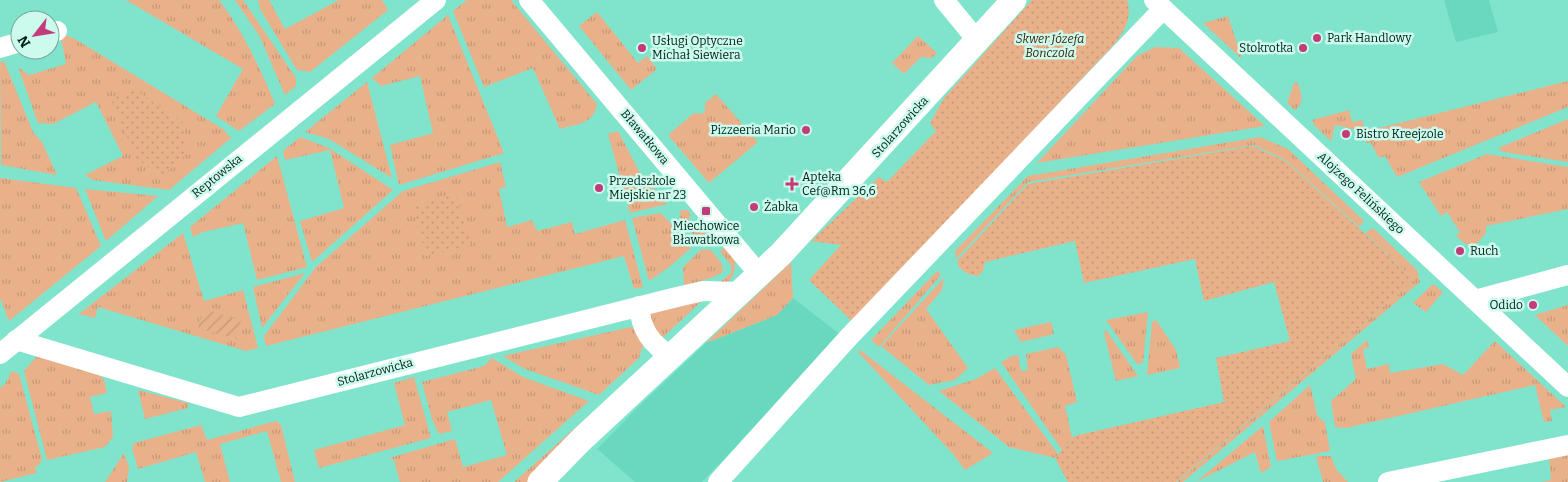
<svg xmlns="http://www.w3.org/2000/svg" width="1568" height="482" font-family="Bitter,serif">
  <defs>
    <pattern id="grass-tufts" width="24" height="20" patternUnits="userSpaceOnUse" patternTransform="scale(1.25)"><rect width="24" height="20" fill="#e9b18a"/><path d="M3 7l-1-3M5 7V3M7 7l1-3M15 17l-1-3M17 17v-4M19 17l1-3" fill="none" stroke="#c69876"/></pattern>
    <pattern id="park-dots" width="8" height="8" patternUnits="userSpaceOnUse" patternTransform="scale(1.25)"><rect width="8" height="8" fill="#e9b18a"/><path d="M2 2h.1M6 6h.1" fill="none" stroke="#c69876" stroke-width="1.8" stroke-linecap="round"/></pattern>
    <pattern id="garden-furrows" width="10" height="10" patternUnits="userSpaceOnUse" patternTransform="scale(1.25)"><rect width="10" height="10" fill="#e9b18a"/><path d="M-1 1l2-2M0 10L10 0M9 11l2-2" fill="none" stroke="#c69876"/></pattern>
  </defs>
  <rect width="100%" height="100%" fill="#80e4cc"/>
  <path fill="#69d8bf" d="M1444,0H1489L1498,32L1456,42Z
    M793,298L841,335L702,482H635L597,449L639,406L706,343L777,315Z"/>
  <path fill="url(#grass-tufts)" d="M126,0H219C244,33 259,66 275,104L239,131L216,116L243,69Z
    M235,0H243L296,78V86L285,95L260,37Z
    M258,0H269L285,29L339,0H382L388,10L310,72L297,70L260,9Z
    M467,0H511L597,104C594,124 577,124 560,129L533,68L484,87L453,11Z
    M597,12L638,63L647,56L657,69L631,90L579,26Z
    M448,15L504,153L399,185L390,145L433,133L420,76L381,86L372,78Z
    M1228,16L1242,59L1203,23Z
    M60,33L75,39L223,129L231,138L169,190L93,180L85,175L123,156L96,102L53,124L38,123L18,67L29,75L66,64Z
    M918,36L937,53L932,58L921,57L904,74L892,63Z
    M1155,47L1179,48L1265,126L1037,163L1137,56Z
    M4,61L33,132L42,142L57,175L1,165L0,63Z
    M1568,81V107L1397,177L1385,156L1379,158L1370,142L1366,144V132L1335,125L1331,141L1315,126L1312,120L1349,110L1352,122L1362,120L1364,128L1375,129Z
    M367,82L392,178L329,139L305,132Z
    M1294,83H1298C1301,93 1305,103 1295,110L1287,103Z
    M716,94L758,142L709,183L668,135L694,113L702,114L705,111V103Z
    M1568,119V162L1503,152L1498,148Z
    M618,131L639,171L667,204L630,213L608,134Z
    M300,137L329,148L393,190L312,262L300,221L344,208L330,150L285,160L283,151Z
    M1260,137L1288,149L1364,221L1359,227L1287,161L1254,145L1028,182L956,259L955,251L1028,176Z
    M1487,154L1568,167V209L1486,226V233L1472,249L1456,236L1460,232L1447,212L1441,216L1419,182Z
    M277,156L307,267L257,280L243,223L203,232L193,237L190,227Z
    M500,162L506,187L499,189L507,227L532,220L537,231L572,222L575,234L625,220L643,287L634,289L624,256L266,346L264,336L316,267L403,191Z
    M0,178L76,188L101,246L9,321L0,298Z
    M85,189L158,196L106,241Z
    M681,210H688L691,215L688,218L696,229L700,225L707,235L705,240L698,241L679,217Z
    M660,213L666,218L691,248L669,267L649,281L632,218Z
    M1373,228L1417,270L1420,282L1183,482H1177L1415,280L1365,233Z
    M183,233L204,301L243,290L258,348L246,351L98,307L95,318L79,314Z
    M728,243C737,254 738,274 727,283H719L731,273V265L720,252Z
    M702,249L711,250L722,264L723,272L714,277L684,286L683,267Z
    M791,262L793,298L777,315L706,343Z
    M937,271L941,275L879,347L871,340Z
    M305,273L262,328L253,287Z
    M944,278L942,290L926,309L968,368L955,380L929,385L881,346Z
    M1433,284L1443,292L1426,312L1413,303Z
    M705,298L661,339L649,319L651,310Z
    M1568,305V346L1535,315Z
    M1148,312L1143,363L1137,364L1106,320Z
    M1156,320L1176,350L1180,368L1147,375L1152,322Z
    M1051,322L1054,334L1021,342L1014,330Z
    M631,327L639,333L644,342L639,358L599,395L525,369L503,356Z
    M1106,330L1138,376L1116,381L1104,333Z
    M1367,340L1369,348L1363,349L1367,369L1389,364L1390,373L1443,364L1463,375L1495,341L1566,407L1550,410L1552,421L1544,422L1535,385L1346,428L1335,427L1331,401L1356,379L1351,354Z
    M1058,347L1066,355L1077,402L1065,406L1072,438L1062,450L1001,362L1012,356L1018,355L1021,371L1028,370L1026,354Z
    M860,350L993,453L965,470L953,454L858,352Z
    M37,356L96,373L104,379L107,393L90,397L94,414L111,411L113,437L105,447L47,460L24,371Z
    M492,358L523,377L589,401L498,482H400L394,460L389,458L455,439L463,467L507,455L491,400L447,412L452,431L439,434L432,419L422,382L484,366Z
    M995,368L1058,454L1055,458L1009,447L939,391L976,379Z
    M12,371L19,374L42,459L39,465L35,467L37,473L0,482V388L5,384Z
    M414,377L431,438L319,468L314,450L405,425L394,383Z
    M1310,385L1317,415L1325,423L1330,451L1277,461L1269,422Z
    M138,390L188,403V408L145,419Z
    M602,404L527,482H514Z
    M276,421L281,425L295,482H281L267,431L220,444L230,482H205L196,452L138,469L132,448L134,443L201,425L207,440Z
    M1263,426L1271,467L1261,473L1255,452L1196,482Z
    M124,453L129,467L127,482H105Z
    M1568,454V482H1540L1551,480L1549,458Z
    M1316,456H1331L1336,469L1348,482H1323Z"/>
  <path fill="url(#park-dots)" d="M1032,0H1127C1136,28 1109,49 1092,68L853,322L809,280L841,245L811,241L879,177L887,182L936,131L930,123L944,98Z
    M134,89L182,121L187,154L161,177L136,158L111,99Z
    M1253,146L1287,162L1415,280L1176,482H1068L1055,458L1074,436L1224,402L1216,358L1290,341L1274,282L1204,301L1195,259L1084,283L1075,241L985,262L983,271L978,276C969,275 959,271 957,261L1028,184Z
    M456,194L471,245L426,256L413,207Z"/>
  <path fill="url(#garden-furrows)" d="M204,309L241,320L236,339L198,328Z"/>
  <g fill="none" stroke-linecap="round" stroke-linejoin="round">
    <path stroke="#fff" stroke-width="20" d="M529,0L759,274
      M944,0L976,39
      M1154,0L1568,387
      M50,33L57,31
      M0,48L20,42
      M1475,300L1568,275
      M639,306C641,330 651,344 671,356
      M16,340L239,407L677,297L703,291L739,292
      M0,354L436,0
      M718,482L848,338L1163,9
      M1388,482L1568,445"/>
    <path stroke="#fff" stroke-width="25" d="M540,482L581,440L781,254L1014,0"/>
  </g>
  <g fill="#c33b79" stroke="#ccfaed" stroke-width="2">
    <circle cx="1317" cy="38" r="5"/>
    <circle cx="642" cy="48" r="5"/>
    <circle cx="1303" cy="48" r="5"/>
    <circle cx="806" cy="130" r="5"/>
    <circle cx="1346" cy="134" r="5"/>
    <path d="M789.5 176.5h5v5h5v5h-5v5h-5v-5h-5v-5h5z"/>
    <circle cx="599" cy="188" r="5"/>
    <circle cx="754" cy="207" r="5"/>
    <rect x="701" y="206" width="10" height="10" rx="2.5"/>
    <circle cx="1460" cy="251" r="5"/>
    <circle cx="1533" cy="305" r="5"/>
  </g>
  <g text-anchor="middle" stroke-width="5" stroke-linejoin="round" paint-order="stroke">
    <g font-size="12" fill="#002019" stroke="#ccfaed" text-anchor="start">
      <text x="1327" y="42">Park Handlowy</text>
      <text x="652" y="45">Usługi Optyczne<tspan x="652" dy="14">Michał Siewiera</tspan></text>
      <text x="1293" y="52" text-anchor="end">Stokrotka</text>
      <text x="796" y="134" text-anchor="end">Pizzeeria Mario</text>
      <text x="1356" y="138">Bistro Kreejzole</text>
      <text x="802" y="181">Apteka<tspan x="802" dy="14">Cef@Rm 36,6</tspan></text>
      <text x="609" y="185">Przedszkole<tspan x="609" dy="14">Miejskie nr 23</tspan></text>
      <text x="764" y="211">Żabka</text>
      <text x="706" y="230" text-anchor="middle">Miechowice<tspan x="706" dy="14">Bławatkowa</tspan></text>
      <text x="1470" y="255">Ruch</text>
      <text x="1523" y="309" text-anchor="end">Odido</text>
    </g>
    <g font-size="12" font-style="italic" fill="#3e2109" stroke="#ccfaed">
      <text x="1050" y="43">Skwer Józefa<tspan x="1050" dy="14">Bonczola</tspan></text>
    </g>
    <g font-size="12" fill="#002019" stroke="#ccfaed">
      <text transform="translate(900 127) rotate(-48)" y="4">Stolarzowicka</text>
      <text transform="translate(645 137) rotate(50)" y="4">Bławatkowa</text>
      <text transform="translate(217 176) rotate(-39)" y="4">Reptowska</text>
      <text transform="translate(1361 193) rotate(43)" y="4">Alojzego Felińskiego</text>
      <text transform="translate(375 372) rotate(-15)" y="4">Stolarzowicka</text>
    </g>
  </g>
  <g transform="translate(35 35) rotate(239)"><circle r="24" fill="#ccfaed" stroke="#7aa398"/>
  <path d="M0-4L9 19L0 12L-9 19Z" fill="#c33b79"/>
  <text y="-8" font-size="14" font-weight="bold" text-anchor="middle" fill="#002019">N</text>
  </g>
</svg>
